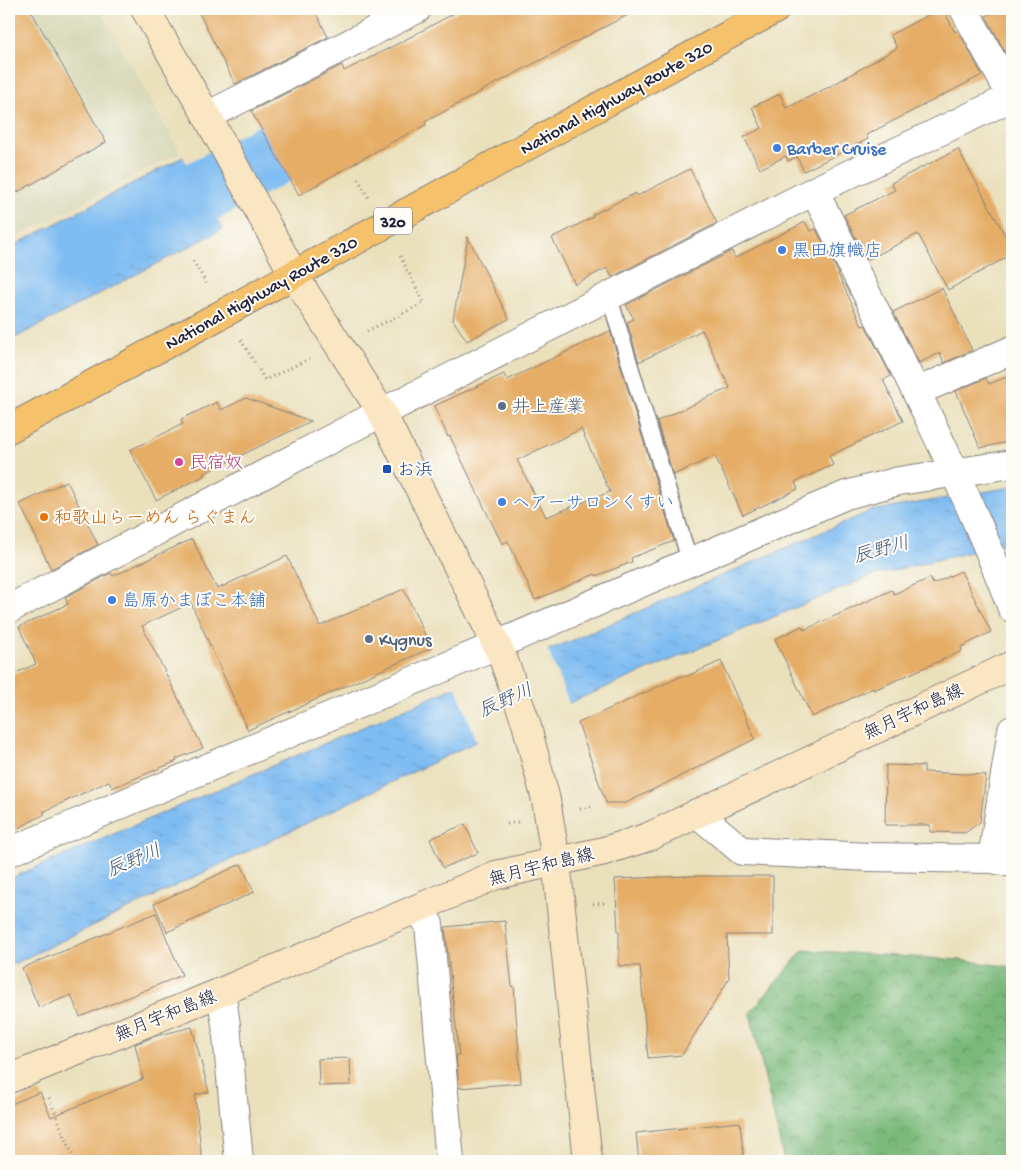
<svg xmlns="http://www.w3.org/2000/svg" width="1021" height="1170" font-family="'Gochi Hand','Klee One',sans-serif">
  <defs>
    <pattern id="forest-crowns" width="20" height="18" patternUnits="userSpaceOnUse" patternTransform="scale(1.25)"><rect width="20" height="18" fill="#7ab97a"/><path d="M2 6a3 3 0 1 1 6 0M12 15a3 3 0 1 1 6 0" fill="none" stroke="#649665"/></pattern>
    <pattern id="water-ripples" width="26" height="14" patternUnits="userSpaceOnUse" patternTransform="scale(1.25)"><rect width="26" height="14" fill="#7ebcf2"/><path d="M2 4q2-2 4 0t4 0M15 11q2-2 4 0t4 0" fill="none" stroke="#6da1d0"/></pattern>
  </defs>
  <rect width="100%" height="100%" fill="#fdfcf7"/>
  <filter id="ink" filterUnits="userSpaceOnUse"><feTurbulence type="fractalNoise" baseFrequency=".02" numOctaves="2"/><feDisplacementMap in="SourceGraphic" scale="10" xChannelSelector="R" yChannelSelector="G"/><feConvolveMatrix kernelMatrix="1 2 1 2 8 2 1 2 1" color-interpolation-filters="sRGB"/></filter>
  <filter id="wash" filterUnits="userSpaceOnUse"><feTurbulence type="fractalNoise" baseFrequency=".0096" numOctaves="4" result="noise"/><feDisplacementMap in="SourceGraphic" scale="20" xChannelSelector="R" yChannelSelector="G"/><feGaussianBlur stdDeviation="1.12" result="paint"/><feColorMatrix in="noise" values="0 0 0 0 0 0 0 0 0 0 0 0 0 0 0 0 0 1.4 0 .05"/><feComposite in="paint" operator="in"/></filter>
  <g filter="url(#wash)">
    <rect width="100%" height="100%" fill="#eae0bc"/>
    <path fill="#d9d9b9" d="M9,9H99L180,152L9,241Z"/>
    <path fill="url(#forest-crowns)" stroke="#4e6e5a" d="M803,950L960,960L1012,967V1161H784L750,1013Z"/>
    <path fill="url(#water-ripples)" stroke="#506f96" d="M183,157L223,229L9,341V248Z
      M1012,487V542L871,576L471,744L9,966V879L449,690L566,643L871,511Z"/>
    <path fill="#eae0bc" d="M185,156L225,228L223,229L183,157Z
      M547,648L570,706L478,744L455,685Z"/>
    <g fill="none" stroke-linecap="round" stroke-linejoin="round">
      <path stroke="#7ebcf2" stroke-width="64" d="M9,294L273,154"/>
    </g>
    <g id="blocks">
      <path fill="#e5ad66" fill-rule="evenodd" d="M9,9H30L106,142L9,197Z
        M197,9H314L328,37L235,84Z
        M462,9H639L491,86L425,122L426,125L392,142L299,195L251,111L342,65L344,71L403,41Z
        M939,9H943L955,32L958,30L982,75L866,135L868,139L804,171L797,157L788,161L786,156L760,169L744,137L762,128L752,107L780,94L786,108L829,87L897,48L890,35Z
        M999,9H1012V58L1009,60L986,16Z
        M958,149L1012,248V254L948,290L918,234L867,260L844,215L895,190L891,183Z
        M690,169L717,223L612,277L607,268L575,284L552,238L593,217L592,215L636,193L637,196Z
        M805,222L810,231L816,229L839,274H838L862,326L865,325L891,376L883,380L903,421L829,456L833,465L795,482L798,489L743,515L715,456L673,475L657,421L701,401V400L730,388L702,330L639,362L627,322L634,319L626,305L732,251L735,258Z
        M468,237L509,319L467,341L453,320Z
        M942,288L972,350L944,363L940,353L919,363L893,312Z
        M610,331L674,541L631,558L632,562L596,576L595,574L535,600L508,541L502,544L450,436L448,437L434,406L504,374L507,380ZM581,429L610,492L546,517L517,460Z
        M1012,375V441L980,448L956,391L986,378L989,384Z
        M246,398L311,421L203,474L204,476L156,500L130,450L183,424L181,419L217,402L221,410Z
        M67,481L98,545L51,569L20,504Z
        M192,539L217,589L287,556L320,626L404,589L431,648L248,730L191,603L142,626L203,748L176,759L177,761L112,788L109,781L43,812L45,814L9,833V676L36,664L19,627L68,604L65,597L111,573L113,576Z
        M961,571L991,632L961,647L962,651L874,690L873,688L812,717L775,639L802,626L804,630L892,590L894,594L930,578L933,584Z
        M721,661L755,739L626,803H606L578,723L684,675L685,677Z
        M886,765L924,766V772L986,775L980,822L965,833L930,832V825H885Z
        M465,824L478,853L443,868L430,839Z
        M241,864L254,892L167,932L154,904Z
        M688,876H773V935H727L729,979L682,1055L648,1058L640,966H619V931H618L615,879Z
        M156,913L182,975L80,1017L71,995L39,1008L22,968Z
        M505,921L512,987L514,986L521,1083L459,1088L456,1055H459L445,927Z
        M192,1027L209,1092L195,1095L202,1161H9V1105L40,1092L51,1117L143,1079L135,1044L156,1036Z
        M350,1058L351,1085L319,1086L318,1059Z
        M740,1122L744,1161H639L636,1133Z"/>
    </g>
  </g>
  <g filter="url(#ink)">
    <use href="#blocks" fill-opacity="0" stroke="#86817c" stroke-width="1"/>
    <g fill="none" stroke-linecap="round" stroke-linejoin="round">
      <g stroke="#86817c" stroke-width="18">
        <path id="lane" d="M609,296L690,562"/>
      </g>
      <g stroke="#86817c" stroke-width="30">
        <path id="street" d="M964,9L1012,97
          M207,116L417,9
          M814,191C884,328 957,464 1012,608
          M916,392L1012,350
          M9,609L344,432L814,191L1012,97
          M697,813L742,851L870,857L992,859L1012,863
          M9,852L429,674L846,495L899,481L1012,464
          M992,859L1012,730
          M417,909L429,924L450,1161
          M221,992L226,1025L239,1161"/>
      </g>
      <g stroke="#86817c" stroke-width="30">
        <path id="secondary" d="M145,9L207,116L294,275L382,413L503,658L526,723L546,800L556,861L588,1161
          M9,1079L221,992L496,875L604,851L648,837L1012,665"/>
      </g>
      <g stroke="#86817c" stroke-width="30">
        <path id="highway" d="M9,429L224,313L776,9"/>
      </g>
      <path stroke="#86817c" stroke-width="3" stroke-dasharray="1 4" stroke-linecap="butt" d="M358,179L369,198
        M193,261L208,286
        M367,331L424,303L399,254
        M241,340L265,380L309,359
        M580,809L594,806
        M507,824L518,822
        M593,904L607,903
        M49,1098L75,1161"/>
      <use href="#lane" stroke="#fff" stroke-width="15"/>
      <use href="#street" stroke="#fff" stroke-width="28"/>
      <use href="#secondary" stroke="#fbe6c4" stroke-width="28"/>
      <use href="#highway" stroke="#f5c16b" stroke-width="28"/>
    </g>
  </g>
  <g fill="#3f7fe0" stroke="#fdfcf7" stroke-width="2">
    <circle cx="777" cy="148" r="5"/>
    <circle cx="782" cy="250" r="5"/>
    <circle cx="502" cy="502" r="5"/>
    <circle cx="112" cy="600" r="5"/>
  </g>
  <g fill="#5c6f8a" stroke="#fdfcf7" stroke-width="2">
    <circle cx="502" cy="406" r="5"/>
    <circle cx="369" cy="639" r="5"/>
  </g>
  <circle fill="#d1479c" stroke="#fdfcf7" stroke-width="2" cx="179" cy="462" r="5"/>
  <rect fill="#1a4fb4" stroke="#fdfcf7" stroke-width="2" x="382" y="464" width="10" height="10" rx="2.5"/>
  <circle fill="#e8710a" stroke="#fdfcf7" stroke-width="2" cx="44" cy="517" r="5"/>
  <g text-anchor="middle" stroke-width="4" stroke-linejoin="round" paint-order="stroke">
    <rect fill="#fdfcf7" stroke="#646373" stroke-width="1" x="374" y="207.5" width="38" height="27" rx="4"/>
    <g font-size="16" font-weight="bold" fill="#22223b">
      <text x="393" y="227">320</text>
    </g>
    <g font-size="18" fill="#22223b" stroke="#fdfcf7">
      <text transform="translate(616 97) rotate(-29)" y="6">National Highway Route 320</text>
      <text transform="translate(261 292) rotate(-29)" y="6">National Highway Route 320</text>
      <text transform="translate(913 711) rotate(-25)" y="6">無月宇和島線</text>
      <text transform="translate(541 866) rotate(-14)" y="6">無月宇和島線</text>
      <text transform="translate(165 1015) rotate(-22)" y="6">無月宇和島線</text>
    </g>
    <g font-size="18" fill="#366cbe" stroke="#fdfcf7" text-anchor="start">
      <text x="787" y="154">Barber Cruise</text>
      <text x="792" y="256">黒田旗幟店</text>
      <text x="512" y="508">ヘアーサロンくすい</text>
      <text x="122" y="606">島原かまぼこ本舗</text>
    </g>
    <g font-size="18" fill="#4e5e75" stroke="#fdfcf7" text-anchor="start">
      <text x="512" y="412">井上産業</text>
      <text x="379" y="645">Kygnus</text>
    </g>
    <g font-size="18" fill="#b23c85" stroke="#fdfcf7" text-anchor="start">
      <text x="189" y="468">民宿奴</text>
    </g>
    <g font-size="18" fill="#164399" stroke="#fdfcf7" text-anchor="start">
      <text x="397" y="475">お浜</text>
    </g>
    <g font-size="18" fill="#c56008" stroke="#fdfcf7" text-anchor="start">
      <text x="54" y="523">和歌山らーめん らぐまん</text>
    </g>
    <g font-size="19" font-style="italic" fill="#42587b" stroke="#fdfcf7">
      <text transform="translate(881 548) rotate(-15)" y="7">辰野川</text>
      <text transform="translate(505 699) rotate(-24)" y="7">辰野川</text>
      <text transform="translate(133 859) rotate(-23)" y="7">辰野川</text>
    </g>
  </g>
  <rect width="1021" height="1170" fill="none" stroke="#fdfcf7" stroke-width="30"/>
</svg>
